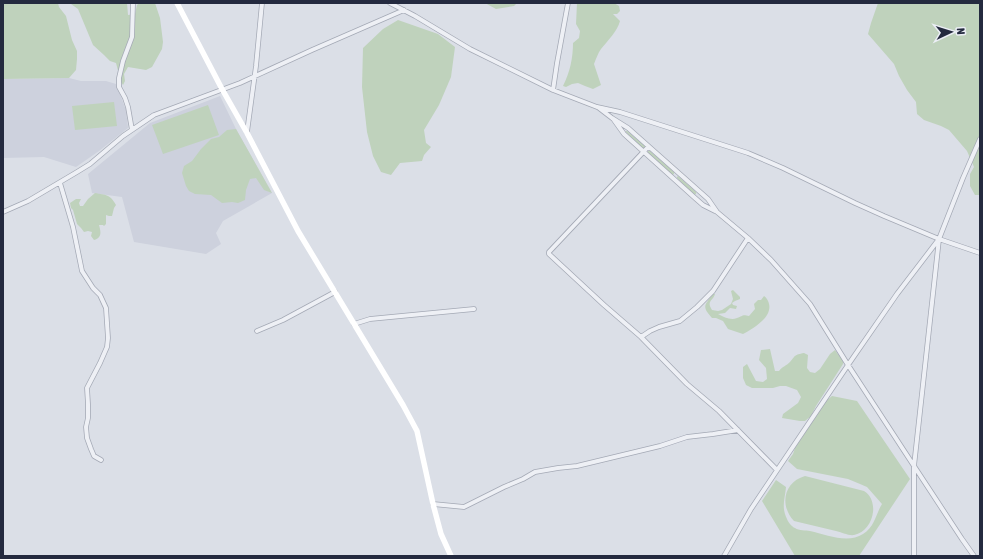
<svg xmlns="http://www.w3.org/2000/svg" width="983" height="559" font-family="'Asap Condensed',sans-serif">
  <rect width="100%" height="100%" fill="#dbdfe7"/>
  <path fill="#cdd1dd" d="M69,78L81,81H106L116,84L126,110L128,128L99,151L76,167L44,157L3,158V79Z
    M220,96L236,129L272,193L223,221L216,233L221,244L206,254L134,242L122,197L92,193L88,174L150,123Z"/>
  <path fill="#bfd2bc" d="M3,3H58L59,7L66,16L72,40L77,51V59L76,70L69,78L3,79Z
    M71,3H127L128,15L135,14L137,5L139,3H155L160,18L163,42L162,49L152,67L146,70L128,67L124,74L125,81L123,85L121,82L116,63L110,61L104,55L93,45L78,9L71,4Z
    M485,3H517L514,6L496,9Z
    M577,3H614L619,6L620,11L617,14H613L620,21C617,32 608,40 601,49C598,53 596,59 594,64L601,85L593,89L585,86L578,83L572,84L566,87L563,86C570,72 573,58 573,43L579,38L580,31L576,24Z
    M878,3H980V195H975L970,186V174L974,167L967,151L949,130L941,126L924,120L917,114L916,102L907,90L899,76L894,64L868,34L871,23Z
    M398,20L438,34L455,47L451,77L439,105L424,130L426,143L431,147L424,155L422,161L400,163L391,175L381,172L373,156L367,132L362,87L363,48L383,29Z
    M114,102L117,126L75,130L72,106Z
    M208,105L219,135L163,154L152,125Z
    M236,129L272,193L264,190L256,178L250,179L246,190L245,200L238,203L232,202L222,203L211,195L195,194L189,191L186,186L182,173L184,166L192,161L201,149L211,139L219,137L227,130Z
    M625,131H627L645,146V148L643,149Z
    M648,151H650L674,172V174L672,175L648,153Z
    M678,176L696,192V194L694,195L677,178V177Z
    M95,193C106,195 110,194 116,205L114,208L112,216H109L106,215V224L104,226L103,225H99C101,232 102,238 94,240L91,236L92,232L88,231L84,232L81,228L77,224L73,210L71,208L70,203L76,199H81L79,203L80,206H83L88,199Z
    M733,290L740,297V299L735,301L732,303L733,305L737,306L736,309L730,308L725,313L718,314C724,317 731,321 737,318C743,316 742,314 749,316L755,309L754,304L758,300H761L764,296C766,297 767,299 768,301C775,316 754,328 743,334L728,329L723,321L716,318H712C701,306 705,305 713,294H715C713,301 706,301 712,310L718,311L722,310L731,304L733,299L731,291Z
    M770,349L775,371H779C783,366 786,366 790,362C796,355 794,355 804,353L808,355L807,368L810,372L815,373L820,369L830,354L835,350L843,361V364L816,406L811,416L805,421H800L782,418L783,414L798,403L801,397L797,390L786,386H780L773,388H752L746,385L743,378V367L747,364L756,381L763,382L767,379L766,368L759,360L761,350Z
    M832,396L857,401L910,479L859,556H795L762,501L776,480L786,487C785,499 781,507 787,519C788,522 792,527 795,528C799,531 806,530 810,531C827,535 848,544 863,534C875,527 876,513 882,504L867,487L860,484L848,479L797,469L788,461L793,454L795,448L826,401Z
    M805,476L864,491C871,495 874,504 873,512C872,522 865,533 854,535C849,536 841,532 836,531C822,528 808,524 794,521C779,505 784,482 805,476Z"/>
  <g fill="none" stroke-linecap="round" stroke-linejoin="round">
    <g stroke="#a4a9b5" stroke-width="5.5">
      <path id="street" d="M390,3L415,16L470,49L553,90L597,107L620,112L748,153L783,168L855,203L884,216L939,239L980,253
        M553,90L557,63L568,3
        M599,108L612,118L628,128L708,199L717,212L748,238L771,260L810,304L848,365L914,466L962,539L974,556
        M614,120L624,134L695,198L703,205L715,211
        M132,130L128,107L125,98L119,87V78L123,61L132,37L133,3
        M247,132L256,66L262,3
        M648,147L549,252V254L604,305L641,337L687,384L719,411L777,470
        M60,183L73,227L82,271L93,288L100,295L106,308L108,338L107,347L100,363L87,388L88,404V418L86,427L87,438L91,449L94,456L101,460
        M3,212L28,201L77,172L90,164L123,136L154,115L240,83L312,50L404,10
        M354,324L370,319L474,309
        M257,331L283,320L335,292
        M641,337L650,331L659,327L680,321L697,307L713,291L748,238
        M433,504L464,507L504,487L523,479L535,472L558,468L577,466L660,446L687,437L713,434L738,430
        M724,556L751,509L848,365L897,294L939,239
        M914,556V466L939,239L963,178L980,139"/>
    </g>
    <use href="#street" stroke="#eef0f5" stroke-width="4"/>
    <path stroke="#fff" stroke-width="5.5" d="M177,3L222,89L247,133L298,231L403,405L417,431L433,504L441,534L451,556"/>
  </g>
  <rect width="983" height="559" fill="none" stroke="#242a3f" stroke-width="8"/>
  <g transform="translate(951 32) rotate(86)" stroke="#ebeef5" stroke-width="3" paint-order="stroke">
  <path d="M0-3L7 15L0 10L-7 15Z" fill="#242a3f"/>
  <text y="-6" font-size="11" font-weight="bold" text-anchor="middle" fill="#242a3f">N</text>
  </g>
</svg>
